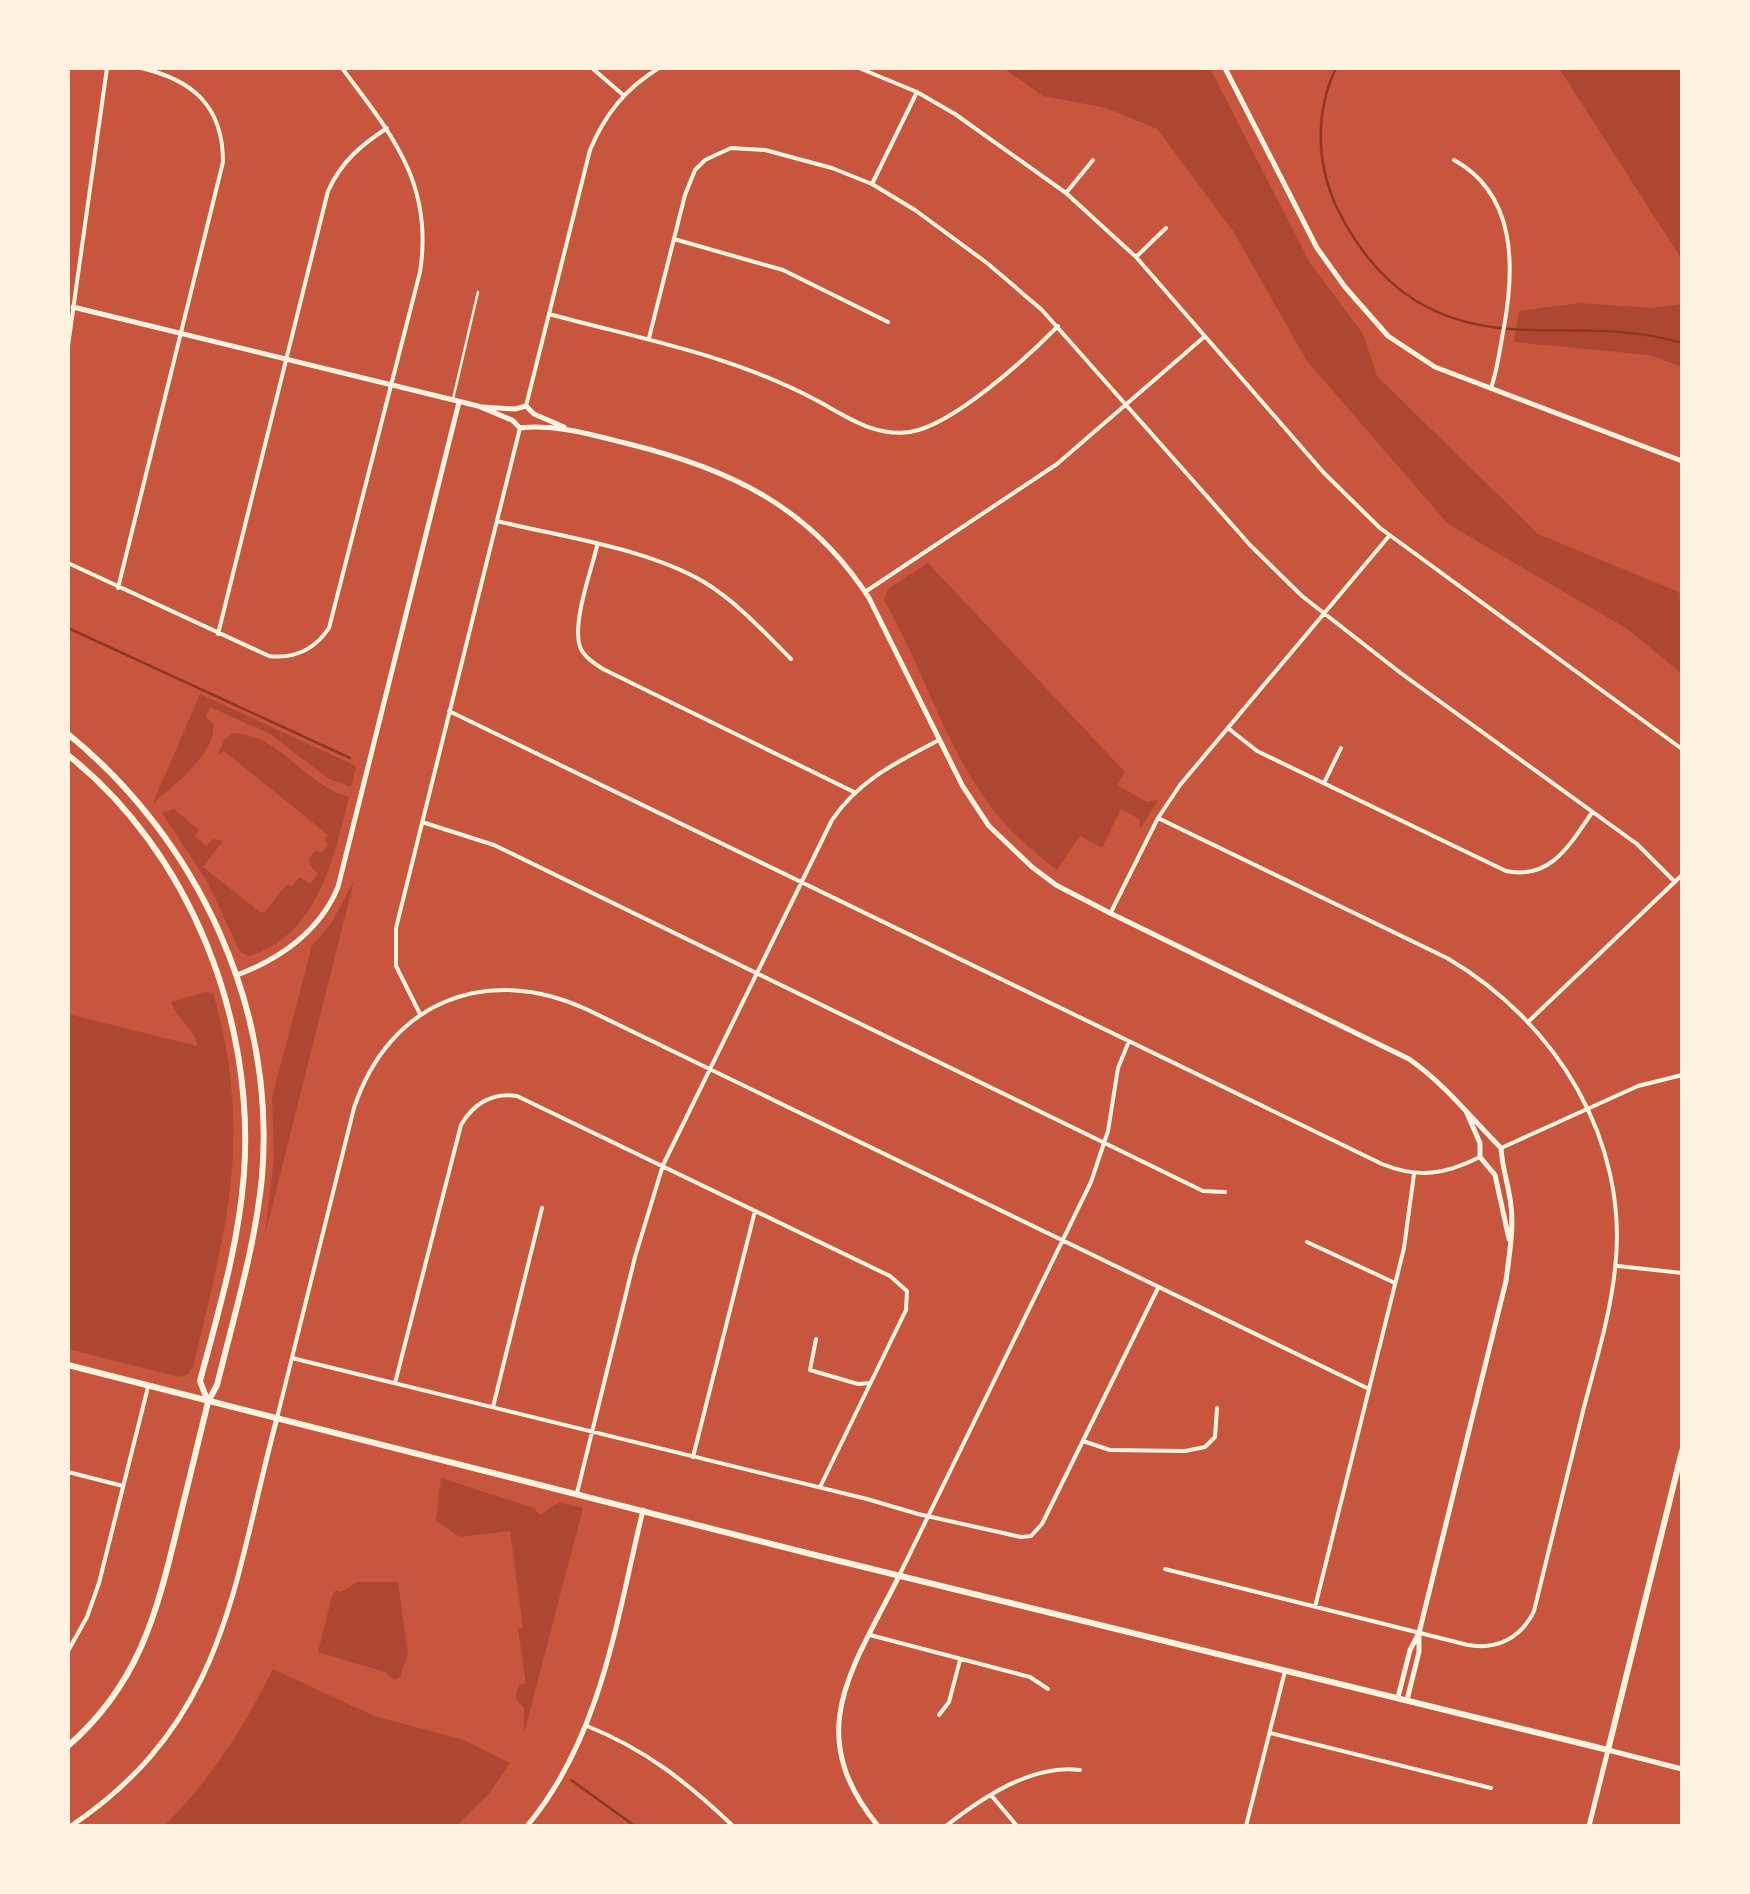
<svg xmlns="http://www.w3.org/2000/svg" width="1750" height="1894" font-family="'Golos Text',sans-serif">
  <rect width="100%" height="100%" fill="#c8553d"/>
  <path fill="#ae4732" d="M1003,68H1210L1310,263L1363,334L1377,376L1538,534L1681,593L1679,600L1682,602V674L1629,630L1448,524L1307,361L1233,231L1157,129L1106,108L1043,96Z
    M1559,68H1682V260Z
    M1580,303L1652,308L1682,304V367L1649,355L1514,342L1519,311Z
    M928,563L1125,772L1117,785L1147,802L1158,800L1141,828L1139,819L1121,809L1102,848L1080,836L1057,870C1034,852 1013,835 995,812C946,751 923,667 884,600L888,589Z
    M200,694L356,766L351,787L329,779L270,734L210,707L206,716L213,724C218,751 172,788 153,803Z
    M233,733C279,734 306,786 349,797C334,857 318,936 249,956L240,952L208,883L162,813L174,809L199,830L195,836L206,846L213,839L223,841L203,867L260,912H265L287,884L291,887L300,877L310,884L318,874L310,865L309,859L315,851L322,852L328,846L325,839L328,835L224,751L217,755L225,739Z
    M354,881L265,1234L274,1158L272,1098L312,946L332,922Z
    M205,992L213,993C254,1135 226,1229 193,1367L188,1374L179,1377L68,1349V1014L197,1046C195,1028 177,1020 171,1002Z
    M441,1478L534,1508L540,1515L559,1502L583,1508L524,1733V1708L515,1698L519,1685L526,1683L518,1629L523,1628L510,1531L460,1537L436,1521Z
    M357,1582H398L408,1654L400,1677L394,1680L385,1672L318,1652L332,1596L336,1590L341,1592Z
    M273,1669L374,1716L464,1740L510,1763L488,1795L456,1826H164C211,1780 243,1728 273,1669Z"/>
  <g fill="none" stroke-linecap="round" stroke-linejoin="round">
    <path stroke="#8f3625" stroke-width="2.5" d="M1336,68C1315,112 1316,163 1337,208C1378,291 1437,329 1531,330C1582,331 1633,328 1682,343
      M68,628L350,758
      M571,1780L635,1826"/>
    <path stroke="#fff3e0" stroke-width="2.5" d="M453,399L478,292"/>
    <path stroke="#fff3e0" stroke-width="4" d="M592,68L622,94
      M859,68L917,92L955,114L1066,193L1136,257L1324,473L1380,528L1682,749
      M1454,160C1516,194 1515,266 1504,327C1500,347 1498,368 1491,388
      M872,184L916,94
      M1066,193L1093,160
      M674,239L783,270L888,322
      M1136,257L1166,228
      M549,314C641,339 733,355 818,401C847,417 875,437 910,432C953,425 1027,358 1058,326
      M649,338L685,195L695,170L705,160L731,148L765,150L832,168L872,184L915,210L987,263L1042,310L1250,545L1302,596L1402,674L1637,844L1675,882
      M68,346L107,68
      M526,406L590,150C605,114 626,88 659,68
      M497,521C562,537 646,548 704,582C737,602 764,632 791,659
      M597,546C591,572 572,622 580,647C584,657 594,663 603,669L854,792
      M68,563L269,656C295,659 315,649 329,628L420,272C434,183 391,134 342,68
      M118,588L223,162C223,106 193,80 141,68
      M865,592L1057,464L1204,337
      M218,634L328,191C342,161 360,146 387,128
      M449,711L1382,1164C1419,1179 1446,1174 1480,1157
      M1228,728L1257,751L1506,871C1550,880 1569,846 1591,814
      M1324,783L1341,748
      M1158,818L1447,958C1555,1021 1630,1140 1615,1269C1610,1317 1595,1364 1583,1411C1567,1477 1551,1544 1534,1611C1521,1638 1497,1650 1468,1645L1165,1569
      M422,822L494,845L1203,1191L1225,1192
      M1111,912L1158,818L1180,785L1389,536
      M420,1014L396,966V928L520,428
      M1530,1020L1682,875
      M1501,1148L1638,1086L1682,1075
      M1307,1242L1395,1283
      M1618,1266L1682,1273
      M816,1339L810,1370L858,1384L870,1383
      M292,1358L867,1499L918,1514L1021,1537L1031,1536L1042,1524L1158,1288
      M395,1383L461,1125C473,1104 492,1092 517,1096L890,1276L907,1291L906,1310L820,1487
      M493,1407L542,1208
      M277,1418L354,1108C389,1002 486,963 586,1009L1369,1389
      M1083,1441L1110,1450L1185,1451L1205,1447L1215,1437L1217,1408
      M693,1457L755,1211
      M68,1472L123,1486
      M577,1493L635,1257L663,1165L832,820C859,780 897,762 939,740
      M899,1576L1091,1182L1108,1131L1118,1068L1129,1041
      M1315,1607L1404,1248L1414,1174
      M870,1635L1030,1677L1048,1689
      M68,1651L87,1617L99,1583L148,1387
      M939,1715L949,1702L960,1660
      M587,1726C645,1749 688,1783 733,1826
      M1270,1733L1491,1788
      M991,1795L1017,1826
      M946,1826C983,1797 1032,1764 1080,1770
      M1246,1826L1285,1671"/>
    <path stroke="#fff3e0" stroke-width="5" d="M1225,68L1317,248L1345,287L1388,336L1435,367L1682,461
      M73,307L478,406L512,420L520,428C556,424 589,434 625,443C728,468 810,506 869,598L962,785L989,826L1032,867L1056,885L1110,913L1409,1059C1445,1084 1471,1118 1501,1148C1502,1168 1509,1186 1511,1206C1514,1230 1509,1256 1506,1281L1419,1633L1410,1650L1398,1697
      M482,407L515,409L526,406L534,414L564,427
      M237,975C280,959 320,931 338,887L459,402
      M1466,1111L1480,1143V1157L1495,1175L1509,1239
      M1407,1700L1419,1652V1636
      M71,1826C228,1720 232,1585 277,1418
      M527,1826C601,1738 617,1618 643,1510
      M878,1826C801,1732 853,1669 899,1576
      M1589,1826L1608,1750L1682,1769"/>
    <path stroke="#fff3e0" stroke-width="6" d="M68,734C198,840 276,1007 262,1177C255,1247 234,1316 217,1385L208,1402C198,1444 187,1487 177,1529C156,1616 138,1685 68,1746
      M68,755C190,852 255,1019 244,1173C239,1244 218,1313 200,1381L208,1402
      M68,1365L811,1554L1608,1750L1682,1451"/>
  </g>
  <rect width="1750" height="1894" fill="none" stroke="#fff3e0" stroke-width="140"/>
</svg>
